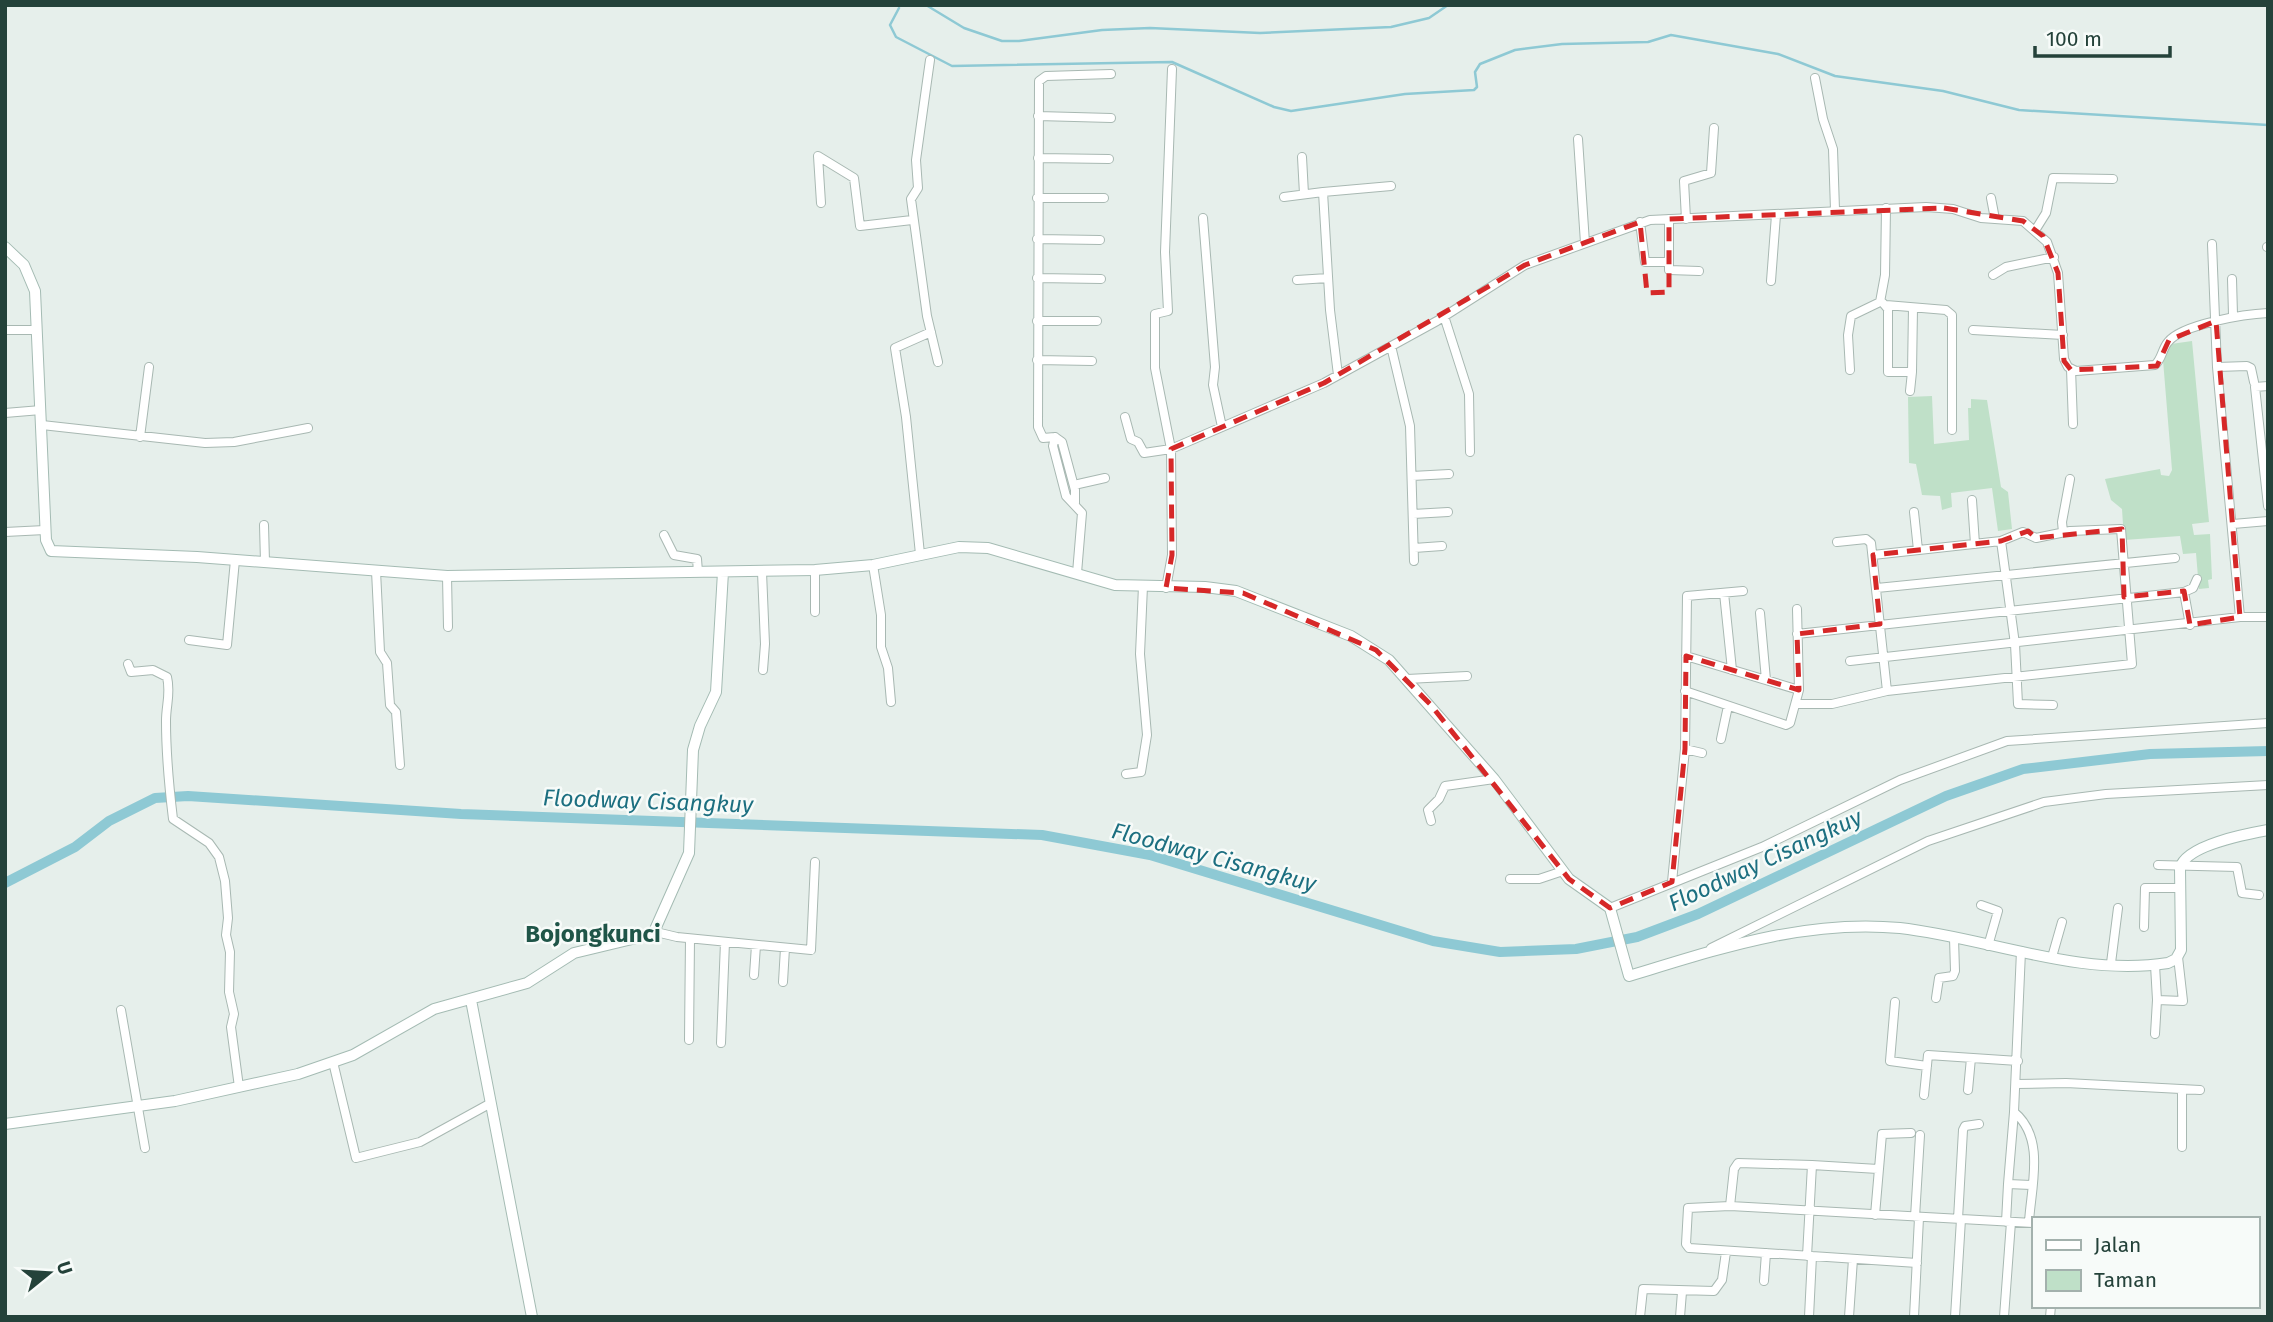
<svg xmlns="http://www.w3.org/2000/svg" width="2273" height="1322" font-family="'Fira Sans',sans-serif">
  <rect width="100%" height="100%" fill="#e6efeb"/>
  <path fill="#bfe0c8" d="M2192,341L2209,522L2192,524L2194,535L2210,534L2212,579L2208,580L2209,588L2199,589L2196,553L2183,554L2180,536L2124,540L2122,509L2111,500L2105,479L2160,469L2161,475L2169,476L2172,470L2163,360L2171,344Z
    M1932,396L1934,444L1969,440L1968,408H1971V399L1987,400L2001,487L2008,492L2012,529L1998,531L1992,488L1951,493L1952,507L1942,510L1940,496L1922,495L1916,464L1909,463L1908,397Z"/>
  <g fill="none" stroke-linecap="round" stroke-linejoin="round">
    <path stroke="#8ec9d4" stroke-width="2.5" d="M926,5L964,28L1002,41H1019L1102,30L1150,28L1260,33L1391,27L1429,18L1448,5
      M899,8L890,25L896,37L952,66L1172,62L1274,107L1291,111L1405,94L1474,90L1477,87L1475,72L1480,64L1515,50L1562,44L1648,42L1671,35L1778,54L1835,76L1943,91L2019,110L2268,125"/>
    <path stroke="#8ec9d4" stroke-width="10" d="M5,883L75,847L109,821L155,798L188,796L461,814L1042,835L1150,855L1433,941L1500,952L1576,949L1637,937L1698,914L1946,796L2023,769L2150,754L2268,751"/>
    <g stroke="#a8b8b2" stroke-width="10">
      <path id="street" d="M930,60L916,160L918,188L911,199L927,316L938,362
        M1815,78L1823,119L1833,149L1835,210
        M1038,116L1111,118
        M1578,139L1585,243
        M1302,157L1304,194
        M1038,158L1109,159
        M1284,197L1323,192
        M1037,198H1104
        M1991,198L1995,219
        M821,203L818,156L854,178L860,226L912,220
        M1203,218L1215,367L1213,385L1222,427
        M1669,219V270L1699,271
        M1686,219L1684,181L1711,173L1714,128
        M1640,222L1645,262H1669
        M2036,229L2046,213L2053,178L2113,179
        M1037,239L1100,240
        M2212,244L2217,367L2240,617H2268
        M2267,247H2268
        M1993,275L2006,267L2054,257
        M1037,278L1101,279
        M2232,279L2233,315
        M1297,280L1328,278
        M1771,281L1776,215
        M1883,303L1888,309V372H1912L1913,308
        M1886,305L1946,310L1952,315V430
        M1444,316L1469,394L1470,452
        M1037,321H1097
        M5,330H37
        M1973,330L2063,335
        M1391,346L1410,426L1414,561
        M1037,360L1092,361
        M2217,367L2247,366L2251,368L2254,382
        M2071,369L2073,424
        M1850,370L1848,335L1851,316L1880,302L1885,275L1886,208
        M1338,375L1330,310L1323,192L1391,186
        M2268,386L2255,387L2268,506
        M1910,391L1912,372
        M5,413L41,410
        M1125,417L1131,439L1138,442L1144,453L1171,449L1155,368V314L1168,311L1165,252L1172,69
        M42,425L205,443L234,442L308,428
        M140,437L149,367
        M1055,437L1053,446L1066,496L1082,513L1077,573
        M1412,476L1449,474
        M1074,485L1105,478
        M1972,500L1975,544
        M1075,503V490L1062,442L1055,437L1043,438L1038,427L1039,81L1046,76L1111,74
        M1914,512L1918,550
        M1413,514L1448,512
        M2233,524L2268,521
        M264,525L265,562
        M5,532L45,530
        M2063,532L2062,522L2070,479
        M664,535L674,555L697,559L698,572
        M2001,541L2015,644L2018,704L2053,705
        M1837,542L1866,539L1871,543L1887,691
        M1414,548L1442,546
        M920,554L906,417L895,348L931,332
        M873,565L881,615V647L888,668L891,702
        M815,570V612
        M376,571L380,652L387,663L390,705L396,712L400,765
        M762,572L765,644L763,670
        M447,576L448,627
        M1166,588L1172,555L1171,449L1324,383L1437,321L1525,265L1650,220L1926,207L1953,209L1981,218L2023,221L2047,242L2058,273L2064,359L2068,367L2076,371L2155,365C2162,359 2162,349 2168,342C2182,324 2246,314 2268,313
        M1877,588L2175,558
        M2184,592L2190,625
        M1724,593L1732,670
        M1760,613L1766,680
        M1797,634L2184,592L2193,588L2197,579
        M189,640L227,645L235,560
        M1686,656L1799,690L1797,609
        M1850,661L2240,617
        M128,664L131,672L153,670L167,677C171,693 166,705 166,721C166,754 169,786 173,819L209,843L219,857L225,881L228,918L226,935L230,952L229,992L234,1014L231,1027L239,1087
        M1407,679L1467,676
        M1685,691L1786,725L1790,723L1799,690
        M1796,704H1832L1887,691L2132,664L2121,529L2070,531L2036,538L2023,532L2001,541L1873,555
        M1721,739L1728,706
        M1685,749L1702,753
        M1126,774L1141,772L1147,735L1140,654L1143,586
        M1431,821L1428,810L1439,799L1445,786L1494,779
        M2158,865L2237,867L2242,893L2259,895
        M1510,879H1539L1563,871
        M1672,882L1685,749L1687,596L1743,591
        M1981,905L1998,911L1988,946
        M1610,908L1762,847L1900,780L2007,741L2268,723
        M2144,927L2145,888H2180
        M656,932L677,937L811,950L815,862
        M1711,948L1928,841L2044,802L2106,794L2268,785
        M2021,951L2014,1112C2046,1138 2031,1187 2029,1222
        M2052,957L2062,922
        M2111,963L2118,908
        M2155,965L2157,1000L2155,1034
        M754,975L756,945
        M783,982L785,948
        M1936,998L1939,978L1953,976L1955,971L1954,938
        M2157,1000L2183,1001L2178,957
        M1895,1002L1890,1061L1927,1066
        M121,1010L145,1148
        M689,1040L690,939
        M721,1043L725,942
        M333,1062L356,1158L420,1142L491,1103
        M2016,1084L2066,1083L2200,1090
        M1968,1090L1971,1058
        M1924,1095L1928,1055L2018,1061
        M2182,1147V1090
        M2008,1184L2014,1112
        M1730,1206L1734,1169L1738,1163L1812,1165
        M1875,1215L1882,1134L1911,1133
        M1915,1217L1920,1135
        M1958,1219L1963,1130L1965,1126L1979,1124
        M2006,1222L2008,1184L2031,1185
        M1807,1256L1812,1165L1878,1169
        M1917,1263L1689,1248L1686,1244L1688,1208L1730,1206L2033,1223
        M1764,1281L1766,1253
        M1640,1317L1643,1289L1714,1291L1722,1280L1726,1252
        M1680,1317L1682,1292
        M1809,1317L1812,1256
        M1849,1317L1853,1259
        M1914,1317L1919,1218
        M1955,1317L1961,1219
        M2004,1317L2011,1222
        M2050,1317L2051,1306"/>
    </g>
    <g stroke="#a4bbb3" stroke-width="12">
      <path id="secondary" d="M5,247L24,265L35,291L46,540L51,551L197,557L447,576L815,570L873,565L959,547L988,548L1115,585L1205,587L1236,591L1351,636L1389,660L1494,779L1569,879L1610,908L1629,976C1718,949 1805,919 1900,928C1988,938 2078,977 2168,963L2176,959L2181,950L2180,868C2186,845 2246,834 2268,830
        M471,1000L532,1317
        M5,1124L175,1101L298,1074L353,1055L434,1009L527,983L574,953L653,934L689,853L693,750L700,726L716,692L723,572"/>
    </g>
    <use href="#street" stroke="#fff" stroke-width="8"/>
    <use href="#secondary" stroke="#fff" stroke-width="10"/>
  </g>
  <path fill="none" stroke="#d62828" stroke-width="5" stroke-dasharray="14 9" stroke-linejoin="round" d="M1944,208L2023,221L2043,236L2058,273L2064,361L2071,370L2157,366L2169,340L2216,321L2240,617L2190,625L2184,591L2124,597L2122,529L2036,538L2028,531L2001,541L1873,555L1880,624L1797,634L1799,690L1686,656L1685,749L1672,882L1610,908L1569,879L1430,704L1376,650L1243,593L1166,588L1172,555L1171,449L1324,383L1525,265L1640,222L1647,293L1669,292V219Z"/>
  <g text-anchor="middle" stroke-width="5" stroke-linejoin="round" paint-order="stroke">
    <g font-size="23" font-style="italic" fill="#1c6f80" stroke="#f7fbf9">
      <text transform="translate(648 801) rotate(2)" y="8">Floodway Cisangkuy</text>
      <text transform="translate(1214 857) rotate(15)" y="8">Floodway Cisangkuy</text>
      <text transform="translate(1765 860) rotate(-25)" y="8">Floodway Cisangkuy</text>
    </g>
    <g font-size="24" font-weight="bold" fill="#1f5548" stroke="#f7fbf9">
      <text x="593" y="942">Bojongkunci</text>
    </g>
  </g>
  <rect width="2273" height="1322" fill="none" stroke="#24423a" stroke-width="14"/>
  <rect x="2032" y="1217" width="228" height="91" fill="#f7fbf9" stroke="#a3b1ad" stroke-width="2"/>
  <rect x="2046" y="1240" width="35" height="10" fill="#ffffff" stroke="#a3b1ad" stroke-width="2"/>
  <text x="2094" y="1252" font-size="21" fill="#24423a">Jalan</text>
  <rect x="2046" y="1270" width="35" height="21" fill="#bfe0c8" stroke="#a3b1ad" stroke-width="2"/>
  <text x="2094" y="1287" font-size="21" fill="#24423a">Taman</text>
  <g transform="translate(49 1273) rotate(72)" stroke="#f7fbf9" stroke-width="5" paint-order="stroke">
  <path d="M0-5L12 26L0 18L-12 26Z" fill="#24423a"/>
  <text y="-10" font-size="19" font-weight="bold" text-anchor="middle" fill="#24423a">U</text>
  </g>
  <path d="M2035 46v10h135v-10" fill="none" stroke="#24423a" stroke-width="3.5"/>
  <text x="2046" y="46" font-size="21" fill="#24423a" stroke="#f7fbf9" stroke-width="5" paint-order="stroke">100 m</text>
</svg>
